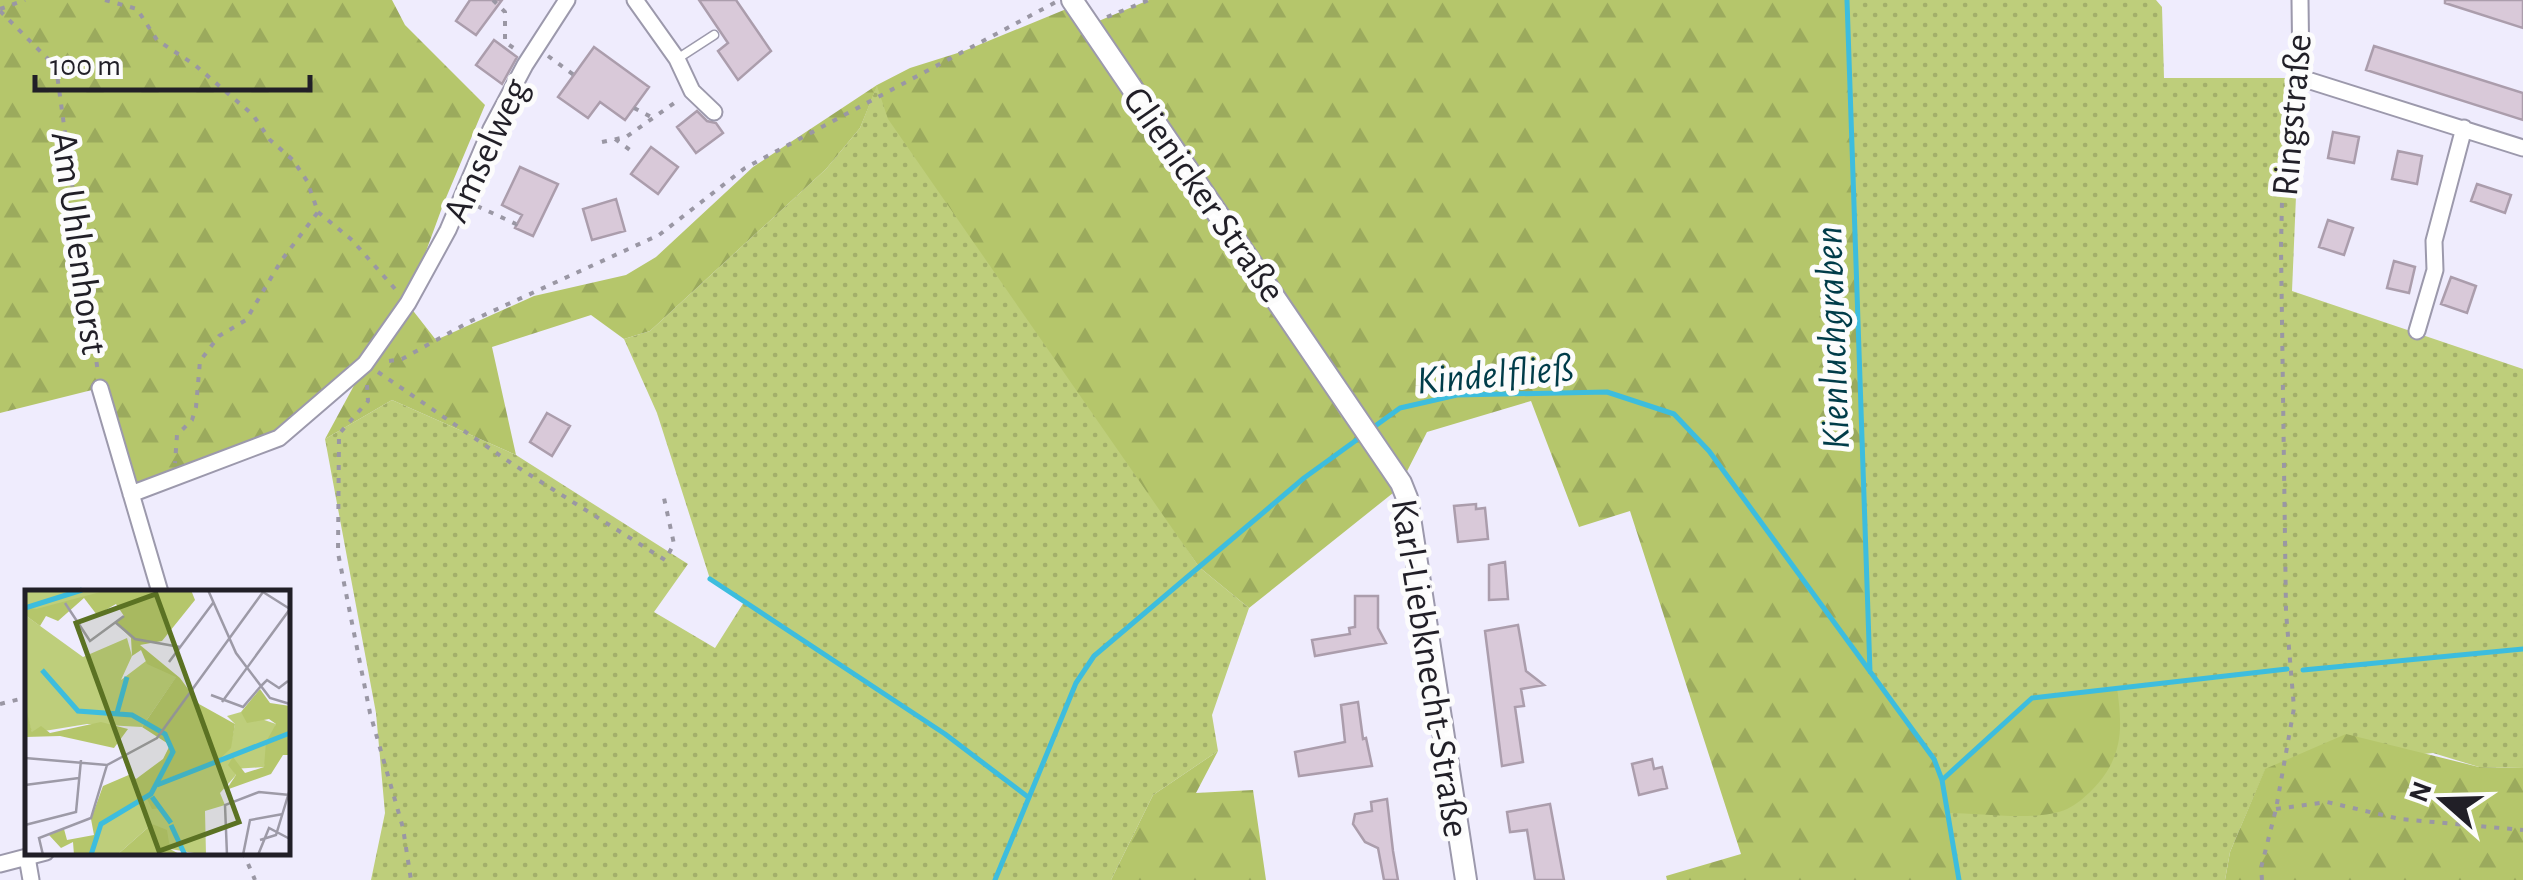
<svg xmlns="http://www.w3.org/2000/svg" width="2523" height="880" font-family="'Alegreya Sans',sans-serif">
  <defs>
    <pattern id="grass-dots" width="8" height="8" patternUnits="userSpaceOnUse" patternTransform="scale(2.5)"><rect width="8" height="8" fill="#bece7b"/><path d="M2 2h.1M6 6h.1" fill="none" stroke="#a3b06a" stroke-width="1.8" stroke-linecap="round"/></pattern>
    <pattern id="forest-firs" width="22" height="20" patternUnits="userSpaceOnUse" patternTransform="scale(2.5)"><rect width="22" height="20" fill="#b5c66b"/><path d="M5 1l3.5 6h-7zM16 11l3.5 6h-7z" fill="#9baa5d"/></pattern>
  </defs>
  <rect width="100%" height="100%" fill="#efecfd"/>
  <path fill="url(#grass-dots)" d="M1847,0H2156L2162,7L2164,78H2301L2292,291L2523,369V768L2479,767L2433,753L2265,770L2230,852L2225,880H1959L1948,812L1934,759L1870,675Z
    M877,85L1199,567L1249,608L1212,715L1218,751L1153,795L1111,880H371L385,813L376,713L325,439L392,400L516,455L688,564L654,612L715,648L744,602L710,579L657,413L624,339L650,331L826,169L860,128Z"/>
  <path fill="url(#forest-firs)" d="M0,0H392L405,25L485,105L443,205L407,303L436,340L534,296L626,275L656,257L753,167L877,85L910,68L964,51L1076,5L1089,25L1149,0H1847L1870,675L1934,759L1942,780L2032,698L2117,688C2123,730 2123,758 2092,790C2085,797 2076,805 2067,809C2038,822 1981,813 1949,813L1959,880H1667L1666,876L1741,854L1630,511L1579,527L1531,401L1427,432L1398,489L1249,608L1199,567L888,119L877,86L860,128L826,169L650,331L624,339L591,315L492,347L516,455L392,400L325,439L364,367L279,438L131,494L100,388L0,413Z
    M2346,734L2479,767L2523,768V880H2225L2230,852L2265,769Z
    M1218,751L1196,793L1253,790L1266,880H1111L1153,795Z"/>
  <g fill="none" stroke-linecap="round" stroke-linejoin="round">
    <path stroke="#3dbdde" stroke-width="5" d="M1847,0L1870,672
      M1371,429L1400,408L1457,395L1607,392L1674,414L1709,451L1934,759L1942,780L1959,880
      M710,579L945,734L1028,797
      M2303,670L2523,649
      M1942,780L2032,698L2287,669
      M995,880L1076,683L1094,656L1304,478L1362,436"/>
  </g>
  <path fill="#d9c9d9" stroke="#ab9dac" stroke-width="2.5" d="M470,0H502L476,35L456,21Z
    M699,0H736L771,51L738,80L718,51L728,43Z
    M2445,0H2523V28L2445,3Z
    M494,40L517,57L502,84L476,65Z
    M2374,46L2523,93V120L2366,70Z
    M594,47L649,87L625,120L600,102L588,118L558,97Z
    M697,111L707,121L716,123L723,133L696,153L677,127Z
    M2333,132L2359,137L2354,163L2328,158Z
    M651,147L678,167L658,194L631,174Z
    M2398,151L2422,156L2417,184L2392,179Z
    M520,167L558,184L533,236L515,228L522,215L502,205Z
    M2477,184L2511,195L2505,213L2471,201Z
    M616,199L625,231L592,240L583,209Z
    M2328,220L2353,228L2344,255L2319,247Z
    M2394,261L2415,267L2409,293L2387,288Z
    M2451,277L2476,286L2467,313L2441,304Z
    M547,413L570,426L552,456L530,442Z
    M1476,504V509L1485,508L1488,539L1458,542L1454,506Z
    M1505,562L1508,599L1489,600V565Z
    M1355,596H1378V628L1386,643L1315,656L1312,640L1350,634L1349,628L1355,627Z
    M1518,625L1526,671L1544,685L1521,689L1524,706L1515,707L1523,762L1502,766L1485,631Z
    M1358,702L1363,739L1366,738L1372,766L1299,776L1295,752L1345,742L1341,705Z
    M1652,759L1654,769L1662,767L1667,788L1639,795L1632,764Z
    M1387,799L1393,851L1398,880H1384L1378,848L1365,842L1353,824L1355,814L1372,811L1371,802Z
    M1550,804L1564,880H1535L1527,830L1510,832L1507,812Z"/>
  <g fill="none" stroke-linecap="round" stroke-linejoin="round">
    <g stroke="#9c99ac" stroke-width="11">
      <path id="lane" d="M677,59L714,35"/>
    </g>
    <g stroke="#9c99ac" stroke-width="19">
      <path id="street" d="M635,0L677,59L692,91L714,112
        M2300,0L2301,78L2523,148
        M2417,331L2435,270L2434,241L2464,128
        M100,388L160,592
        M131,494L279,438L365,364L408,303L448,230L491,129L525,65L567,0
        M27,857L31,880
        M0,864L46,852"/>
    </g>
    <g stroke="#9c99ac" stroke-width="24">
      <path id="secondary" d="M1072,0L1401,483L1407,498L1466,880"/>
    </g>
    <path stroke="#9a97a4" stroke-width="4" stroke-dasharray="5 8" stroke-linecap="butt" d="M105,0L137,9L157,40L195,65L253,115L270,140L293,160L307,181L318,212L281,261L246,320L219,336L200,361L196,407L192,420L177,435L175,463
      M493,0L505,12V42L515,49
      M0,9L25,0
      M0,11L56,67L98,373
      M1107,17L1149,0
      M548,56L574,75
      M634,108L653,118
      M615,139L634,153
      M602,142L626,137L680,99
      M477,206L516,224L520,219
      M318,212L352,240L396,290
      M389,361L402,359L471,321L659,235L745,168L1056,2
      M378,372L511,463L665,560L674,544L664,498
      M367,385L368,401L339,434L338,553L370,713L403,828L411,880
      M0,704L28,697
      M2276,809L2327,802L2400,819L2523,830
      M243,852L255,880
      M2262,880L2261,868L2276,809L2294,708L2286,612L2281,248L2284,106L2290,90"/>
    <use href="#lane" stroke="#fff" stroke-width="8"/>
    <use href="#street" stroke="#fff" stroke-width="15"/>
    <use href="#secondary" stroke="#fff" stroke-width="20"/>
  </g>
  <g text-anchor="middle" stroke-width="10" stroke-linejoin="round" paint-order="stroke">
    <g font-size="38" fill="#211f27" stroke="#fcfcfc">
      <text transform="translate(2291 115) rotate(-85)" y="13">Ringstraße</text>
      <text transform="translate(485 150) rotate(-65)" y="13">Amselweg</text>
      <text transform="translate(1205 194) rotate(55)" y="13">Glienicker Straße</text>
      <text transform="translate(80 243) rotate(82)" y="13">Am Uhlenhorst</text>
      <text transform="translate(1431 668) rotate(81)" y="13">Karl-Liebknecht-Straße</text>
    </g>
    <g font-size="40" font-style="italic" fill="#003c49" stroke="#fcfcfc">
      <text transform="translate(1831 338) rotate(-92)" y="14">Kienluchgraben</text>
      <text transform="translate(1495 373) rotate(-5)" y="14">Kindelfließ</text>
    </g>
  </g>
  <g transform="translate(25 590)">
    <rect width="265" height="265" fill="#efecfd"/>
    <path d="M0,25L58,67L102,48L107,66L96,90L121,71L152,86L117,137L62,134L7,143L0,119ZM216,122L251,134L239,177L208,179L211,185L195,203L200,215L180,221L181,265L145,259L127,234L92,265H66L80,230L131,195L193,171L205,158L210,134L202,126Z" fill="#bece7b"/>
    <path d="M0,0H166L170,10L137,51L115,55L155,88L174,114L210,134L206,158L193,171L131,196L125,205L138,218L127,219L121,207L80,230L66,265H49L48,252L36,258L24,245L39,239L42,250L69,245L66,229L78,196L106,184L111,189L138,169L145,155L117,137L151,87L122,74L116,60L107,66L106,48L90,32L99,26L91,14L72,25L59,8L33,31L21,26L15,36L0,25ZM235,99L245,113L265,116V165H258L246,184L201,200L211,185L203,175L208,167L220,183L239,177L241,152L251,134L244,129L222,133L216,122ZM1,119L7,142L16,136L25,143L76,132L103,139L89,158L35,146L0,147ZM127,234L142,240L145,259L156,265H92Z" fill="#b5c66b"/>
    <path d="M0,0H83L11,19L0,17Z" fill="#bece7b"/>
    <path fill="none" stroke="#3dbdde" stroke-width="5" d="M0,18L57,0M17,80L53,121L107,125L140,144L148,162L126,204L76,234L66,265M92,123L102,87M132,195L265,143M127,207L146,233M146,235L160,265"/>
    <path fill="none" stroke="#9d9aa7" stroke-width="2.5" d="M183,0L211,63L245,108L265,114M40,13L65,51L99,26M90,32L110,49L155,57M144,72L188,13M236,96L242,90L254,98L263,91M186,105L218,117L236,96M197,112L265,19L238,2M0,168L82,175L132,148L238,2M0,195L54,188M0,235L51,222L56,170M235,250L251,245L265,199M18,265L14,248L66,228L82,175M202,265L200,215L234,202L265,205M218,265L225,230L258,224M233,265L244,238L265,249"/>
    <path fill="#5b7223" fill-opacity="0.15" stroke="#5b7223" stroke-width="5" d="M131,4L214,232L134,261L51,33Z"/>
    <rect width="265" height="265" fill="none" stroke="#211f27" stroke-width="5"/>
  </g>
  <g transform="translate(2443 800) rotate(290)" stroke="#fcfcfc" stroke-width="8" paint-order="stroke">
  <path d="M0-8L18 38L0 25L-18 38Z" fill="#211f27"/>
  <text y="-15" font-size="28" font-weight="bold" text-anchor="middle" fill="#211f27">N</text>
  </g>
  <path d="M35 75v15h275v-15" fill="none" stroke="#211f27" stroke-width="5"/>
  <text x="50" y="75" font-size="30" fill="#211f27" stroke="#fcfcfc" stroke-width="8" paint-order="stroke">100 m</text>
</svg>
